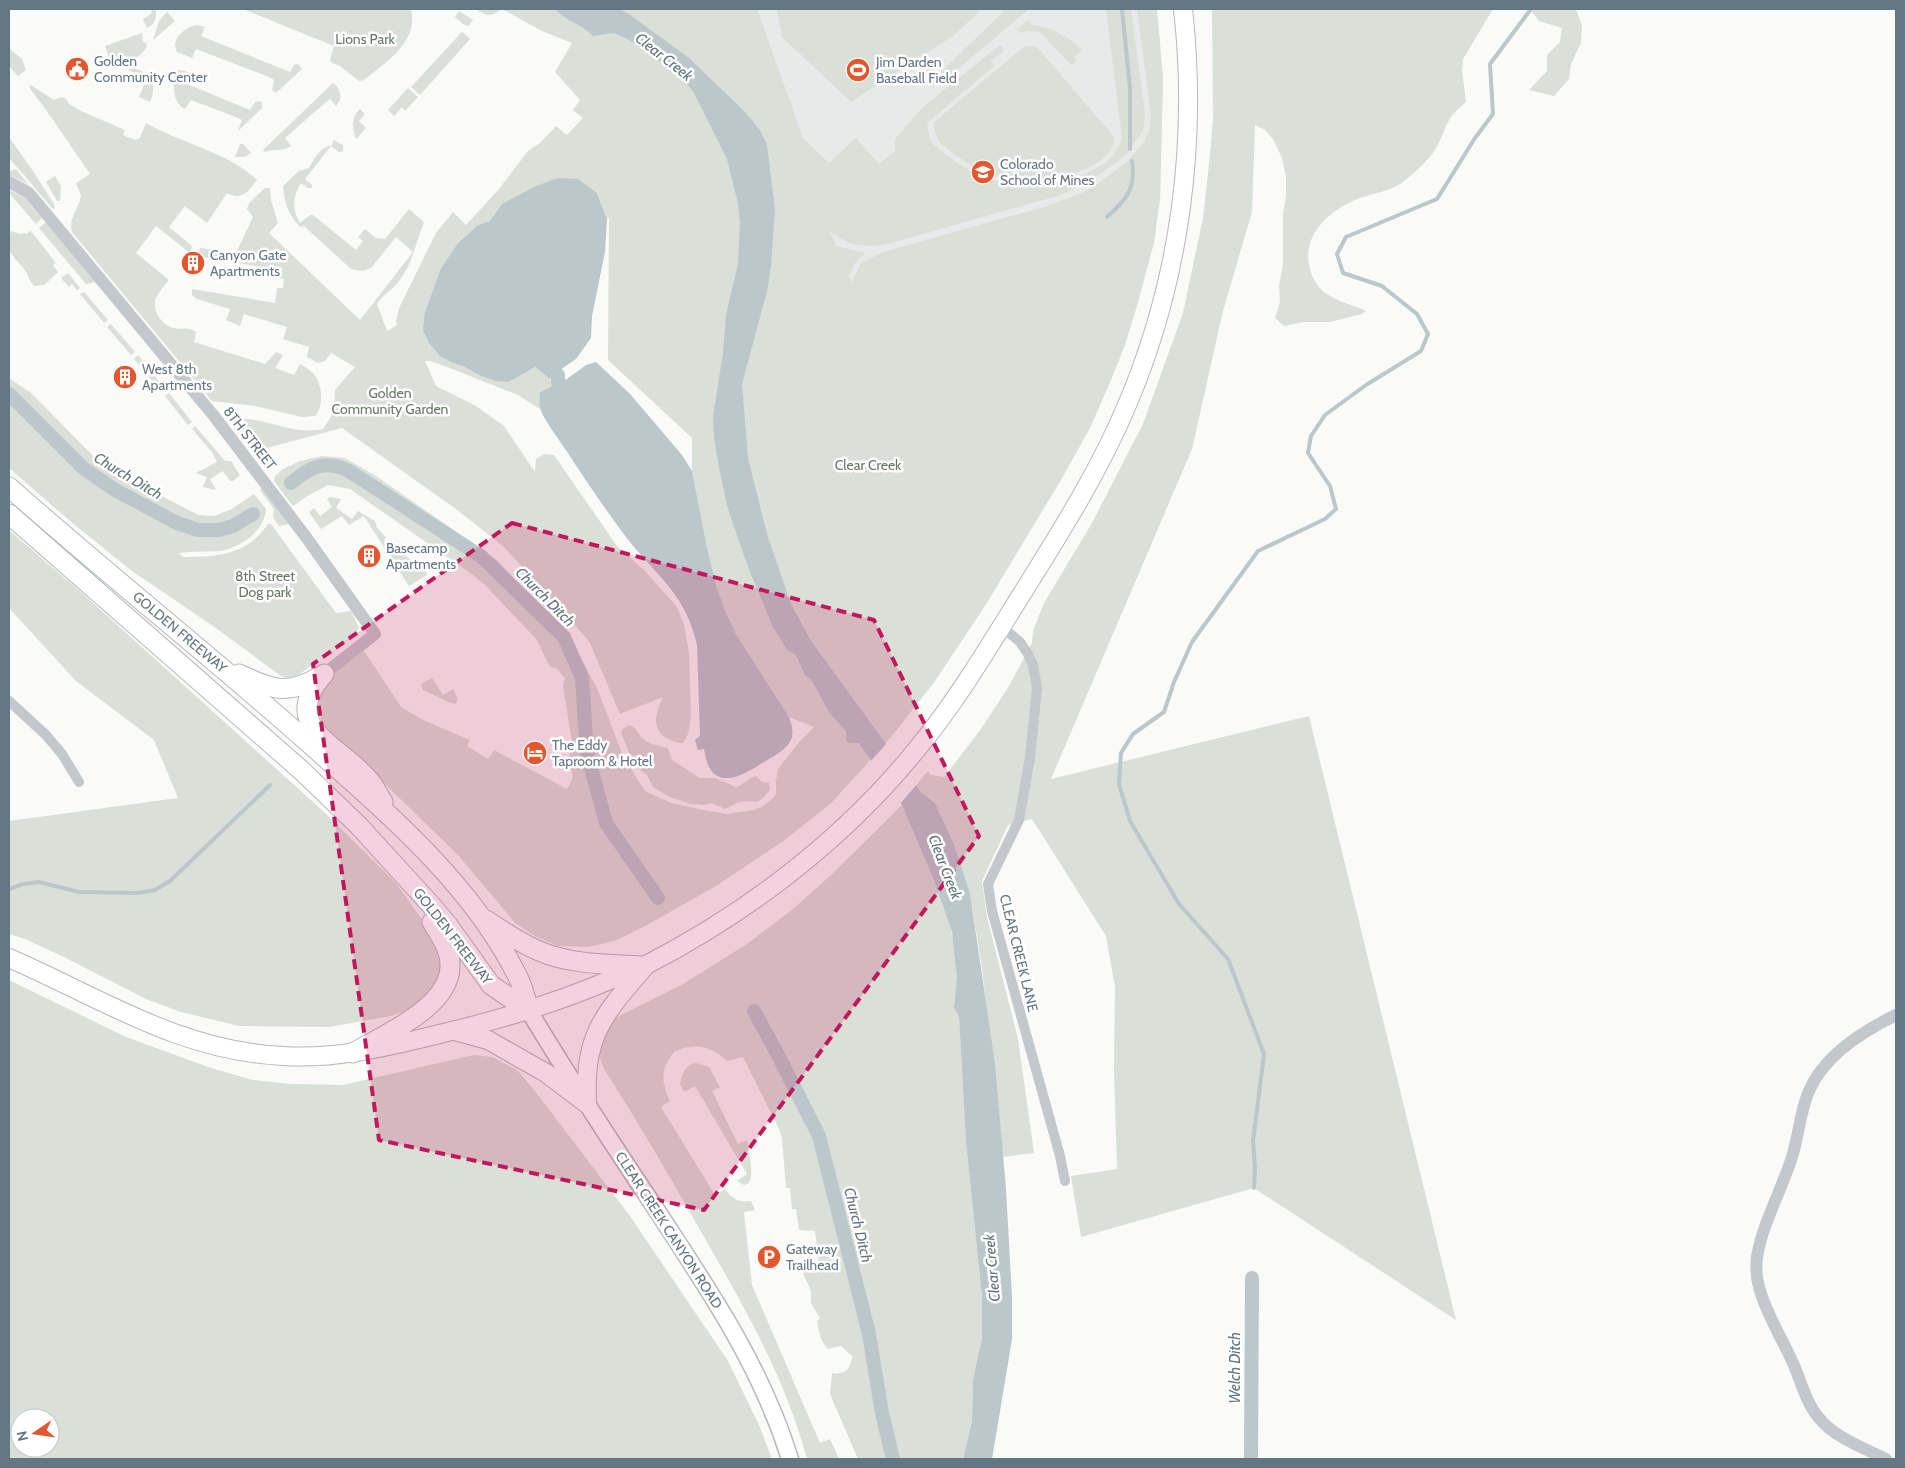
<svg xmlns="http://www.w3.org/2000/svg" width="1905" height="1468" font-family="Cabin,sans-serif">
  <rect width="100%" height="100%" fill="#fafaf8"/>
  <path fill="#e8e9e9" d="M688,9H1157L1163,79L1160,199L856,290L839,255Z"/>
  <path fill="#dadfd7" fill-rule="evenodd" d="M152,9H156C156,18 156,24 147,28L143,19L151,14Z
    M243,9H411C419,42 386,62 364,80L359,81L340,66L332,63L330,60L334,46Z
    M475,9H757L803,138L829,163L856,138L879,164L895,151V139L923,107L1000,45L1005,50L991,61L994,66L927,123C928,127 928,134 930,138C933,146 945,154 952,159C993,189 1043,195 1089,172C1108,162 1114,159 1122,138L1106,9H1131L1145,113L1143,131L1125,156L1094,178L1061,195L887,244C864,248 848,246 830,231L836,246L865,253L855,263L849,275L852,282L861,263L883,252L1048,206L1084,192L1099,183L1127,162L1144,142L1150,129L1151,116L1137,9H1157L1163,79L1160,199L1154,243L1137,306L1125,345L1109,385L1089,430L1061,480L985,606L935,681L888,741L830,804L782,842L716,886L647,925L617,940L598,945L587,947L557,946L535,936L515,923L458,855L385,784L326,732L311,706L321,684L356,654L364,651L401,707L423,720L470,740L467,746L488,759L494,750L567,789L573,778L569,756L573,748L563,686L565,678L556,668L550,667L537,640L485,585L473,575L350,489L328,485L309,495L293,506L274,481L275,476L283,469L300,461L322,456L345,458L376,476L497,560L573,643L597,688L623,756L645,791L671,803L703,810L727,814L754,810L763,806L773,798L776,794V780L778,769L801,740L814,727L789,717L736,634L724,608L716,585L707,547L692,471V438L608,360L609,218L607,219L597,193L502,204L490,221L478,225L458,243L441,268L425,312L453,363L465,367L481,376L509,382L535,367L550,379L552,386L540,392V409L518,395L447,367L430,361H425L436,386L476,406L504,426L535,472L536,459L544,454L554,455L617,546L645,571L677,607L684,625L689,653L691,716L688,734L683,743C676,743 674,742 668,739C650,729 656,713 663,697L620,714L589,641L504,547L456,509L342,428L255,451L251,450L230,424L231,419C263,415 289,436 323,429L334,412L335,390L355,367L331,353L325,361L318,363L307,357L309,347L283,339L287,327L244,314L240,326L226,320L230,309L197,299L192,295V289L275,303L277,288H283L284,279L278,278L279,270L197,256L200,248L236,253L253,217L247,209L249,203L265,188H270L271,200L278,223L269,233L360,320L413,252L396,237L371,268L362,271L351,269L304,226L300,227C288,213 285,205 283,186L299,171L309,168C314,159 320,147 332,145L333,140L343,145V151L339,152L331,146L305,179L312,185V188H308L301,183C292,197 292,210 300,223L310,215H313L356,250L363,241L358,237L365,229L376,238L385,239L409,209L424,222C416,242 413,263 399,281C393,290 383,294 377,304L387,331L397,325L396,321L399,308L436,233L453,212L466,225L499,189L528,151L540,143L556,126L567,135L583,118L573,110L580,100L555,72L572,43L542,31L502,9C488,17 490,17 475,9Z
    M777,9H982L953,36L851,102L782,37Z
    M1006,9H1029L940,84L936,85L927,84L924,71L932,68L939,74Z
    M1212,9H1493L1463,59L1462,70L1466,102C1459,108 1452,114 1448,122C1443,131 1441,141 1435,150C1427,162 1414,173 1403,182C1388,193 1369,193 1353,201C1326,213 1301,238 1310,269C1312,278 1317,286 1324,292C1336,301 1353,305 1366,311L1362,314L1330,322H1304L1284,326L1275,318L1280,302L1279,286L1283,265V213L1286,196V177L1282,158L1273,139L1265,130L1255,125L1252,212L1223,311L1192,449L1051,779L1309,716L1456,1320L1254,1188L1081,1237L1071,1176L1117,1169L1114,1070L1115,987L1106,936L1032,819L1008,825L982,881L987,917L1018,1039L1034,1153L1003,1157L982,968L970,893L954,844L935,803L921,792L916,785L928,771L931,775L943,777L945,776L981,729L1009,686L1032,643L1033,631L1044,603L1092,523L1143,424L1183,313L1203,218L1210,155L1213,118Z
    M1530,9H1576L1582,26L1581,43L1571,64L1569,79L1554,96L1529,90L1547,71V55L1560,42L1562,28L1539,21Z
    M459,11L473,20L468,26L463,24L455,17Z
    M167,12L175,21L153,40L159,21Z
    M1029,19L1031,25C1051,27 1068,36 1082,50L1074,57L1077,61L1071,65L1040,32L1027,31L1021,33L1017,30Z
    M197,25L205,27L201,36L290,72L294,65L298,64L302,69L276,93L272,90L274,80L269,77L196,49L192,58L177,52C170,39 185,27 197,25Z
    M462,32L470,39L420,95L411,87Z
    M142,33L143,42L146,43L147,46C140,61 123,63 109,58L105,46Z
    M9,45L11,50L22,59L26,70L18,76L9,66Z
    M1025,46H1036L1115,138C1114,141 1113,146 1111,149C1099,172 1044,184 1020,181C996,178 973,168 954,154C948,149 941,145 937,138C935,134 934,128 933,123Z
    M132,68C151,72 158,83 150,102L139,97L147,78L128,70Z
    M178,70L185,71L190,74L187,84L250,110L255,102L260,101L262,103V108L238,131L242,120L236,117L191,100L185,109C172,102 174,87 174,74Z
    M333,83C341,88 343,99 336,106L330,99L326,102L285,138L291,146C283,152 274,148 265,152L263,150Z
    M31,85L54,100L62,97L66,99L69,104L81,111L125,130L123,135L135,140L140,138L146,123C180,143 230,153 257,180C248,192 242,201 227,193L207,223L185,206L169,227L192,246L190,253L156,226L136,253L169,280C165,285 160,290 157,296C150,308 161,325 173,328C183,330 186,326 196,332L194,342L265,364L276,352L283,355L275,368L294,375L300,364C306,367 312,371 316,377C322,387 324,407 315,416L302,417L255,406L212,401L72,232C68,218 79,209 81,196L76,183L90,174L51,117L29,87Z
    M408,88L418,97L405,111L402,107L394,116L388,110Z
    M360,109L365,114L359,121L366,128L356,139C352,128 351,117 360,109Z
    M9,137L31,168L54,204L55,209L52,208L9,158Z
    M240,144H243L251,153L244,157H235Z
    M16,169L29,185L9,175V171Z
    M55,176L61,186L60,201H57L46,182Z
    M9,190L25,198L42,218L36,224L9,193Z
    M46,222L96,282L86,284L39,228Z
    M11,231L20,234L25,233L26,234L31,231L56,263L53,265L58,272L44,285L34,286C30,282 29,277 26,272C17,258 1,251 11,231Z
    M68,273L80,288L77,290L72,284L69,287L61,278Z
    M84,292L108,320L104,323L80,294Z
    M111,324L135,352L131,355L107,327Z
    M138,355L166,390L162,393L134,359Z
    M9,378L31,393L109,472L150,490L198,515L214,516L232,509L254,494L266,509C265,531 240,548 219,551C205,552 191,551 179,553L183,557C217,557 247,555 268,524H271L336,613L351,611L359,628L352,638L326,654L296,677L290,679L281,676L213,626L132,571L70,521L9,468Z
    M169,393L192,422L188,425L165,396Z
    M195,426L225,461H231L240,475L233,481H230L223,471L210,479L216,490L203,487L207,477L196,473L217,462L212,452L192,429Z
    M262,487L289,524L279,526L273,517L274,509L260,490Z
    M330,497L341,499L336,508L352,519L358,511L375,521L377,528L386,537L384,542L426,570L427,575L409,586L364,516L349,525L342,516L321,529L309,512L314,508L320,516L332,507L327,499Z
    M9,530L82,593L324,812L396,883L435,938L443,953L437,988L409,1010L391,1016L329,1027L239,1026L181,1012L146,999L64,957L25,939L9,934V821L178,798L154,740L76,681L9,608Z
    M432,678L443,695L453,689L458,699L456,704L451,703L423,690L421,684Z
    M630,725C636,728 637,732 641,737C648,744 659,746 668,748L672,760L700,778H715L736,787C744,785 748,778 756,776L762,782L769,783L770,790C755,808 758,799 740,802C734,803 730,807 725,809L711,803L704,805L691,804L670,797L653,787L647,775L634,765L621,733L622,729Z
    M902,805C920,845 943,891 952,934C955,949 957,965 957,980C957,996 951,1001 959,1017L966,1142L982,1297V1338L973,1379L972,1421L963,1459H858L830,1394L832,1373C845,1375 851,1369 852,1356L841,1346L828,1349C820,1341 819,1331 817,1321L820,1318L811,1303V1291L803,1273L808,1268L819,1266L815,1231L799,1230L796,1209H792L790,1188H786L782,1138L779,1129L743,1057L727,1061C711,1046 694,1042 674,1052C660,1069 661,1082 670,1101L661,1107L715,1195L725,1189C731,1199 740,1203 751,1201L755,1210L744,1212L752,1285L820,1443L830,1439L839,1459H807C785,1378 748,1314 707,1242C674,1184 640,1125 604,1069L598,1053L606,1026L619,1016L683,984L747,944L793,909L831,875Z
    M9,980L126,1037L211,1068L253,1080L291,1084L343,1085L474,1055L492,1057L517,1070L535,1091L630,1216L728,1361L759,1425L772,1459H9ZM20,1418H50V1448H20Z
    M696,1063L709,1067L720,1087L712,1091L738,1144L747,1140C748,1150 754,1172 750,1180C749,1184 747,1184 744,1185L737,1181L747,1174L695,1086L684,1092L680,1084C682,1074 685,1065 696,1063Z"/>
  <path fill="#bbc7cb" d="M555,9H619L629,14L689,58L744,111L760,130L767,145L775,210L771,266L767,291L742,384L748,458L767,534L791,604L811,641L921,792L935,803L954,844L970,893L995,1064L1006,1189L1012,1297V1339L992,1459H963L972,1421L973,1379L982,1338V1297L966,1142L959,1017L954,1007L957,978L952,932L934,880L902,805L859,743H849L846,740V731L829,712L811,679L805,675L796,655L787,650L773,627L750,572L733,524L727,505L719,468L714,438L713,416L723,353L726,315L738,264L740,222L738,203L727,159L694,93L683,79L644,49L625,38L614,33L593,36C582,24 565,21 555,9Z
    M558,178L578,179L597,193L607,219L605,252L592,316L591,338L576,359L560,370L558,375L550,379L535,367L509,382L496,381L481,376L465,367L453,363L440,356L429,343L423,330L425,312L441,268L458,243L478,225L490,221L502,204L536,186Z
    M596,362L630,394L682,455L692,471L707,547L716,585L724,608L736,634L789,717C792,724 794,733 791,740C787,749 773,757 764,762C748,772 720,791 708,765C706,760 705,754 704,749L698,750L695,740L700,736L697,645C686,595 659,578 629,541C607,512 586,481 566,450C560,441 541,416 540,407C539,403 540,397 540,392L567,379L586,365Z"/>
  <path fill="#fafaf8" d="M888,742L918,783L899,805L870,762Z"/>
  <g fill="none" stroke-linecap="round" stroke-linejoin="round">
    <path stroke="#bbc7cb" stroke-width="4" d="M1122,9L1130,88V149
      M1107,217C1127,199 1136,189 1132,161
      M9,889L23,884L39,882L79,892L138,893L155,890L170,881L270,785
      M1254,1188L1255,1168L1253,1141L1264,1054L1228,959L1179,904L1130,821L1119,784L1121,753L1133,734L1164,712L1174,682L1192,642L1258,551L1325,519L1336,509L1330,486L1308,453L1311,436L1325,415L1366,385L1421,351L1428,334L1417,314L1382,286L1343,273L1337,254L1346,237L1437,199L1475,138L1493,114L1490,64L1531,9"/>
    <path stroke="#bbc7cb" stroke-width="14" d="M558,383V375
      M9,394L83,468L115,490L177,523L198,530H219L233,526L253,514
      M291,483C310,467 325,459 349,471L482,557L564,637L582,678L587,753L606,823L658,898
      M754,1011L778,1055L819,1136L869,1334L882,1413L893,1459
      M1251,1459L1252,1278"/>
    <g stroke="#b5babe" stroke-width="19">
      <path id="primary" d="M529,1011C569,1077 611,1142 654,1206C708,1289 760,1363 790,1459"/>
    </g>
    <g stroke="#b4b9bd" stroke-width="20">
      <path id="trunk" d="M9,958C101,998 179,1051 283,1056C345,1060 405,1042 464,1028C515,1015 564,1000 612,979C623,975 635,971 646,965C749,912 844,839 917,749C960,697 994,638 1030,581C1065,525 1101,467 1127,405C1180,281 1198,142 1183,9
        M455,1031L488,1040L546,1073L587,1104
        M587,1104C584,1037 601,1017 643,969"/>
    </g>
    <g stroke="#b4b9bd" stroke-width="21">
      <path id="motorway" d="M9,487C108,575 212,657 311,745C387,813 470,882 517,975C523,986 526,999 529,1011
        M9,514L301,770L359,826L431,905L448,925L491,985L529,1011
        M239,674C271,689 287,696 319,677
        M324,674C277,726 338,744 368,779C374,785 378,794 383,802
        M486,920C503,931 520,943 539,951C571,965 610,964 645,966
        M353,1053C383,1035 449,1008 450,967C451,950 440,935 432,922"/>
    </g>
    <path stroke="#c3c8cc" stroke-width="10" d="M1002,627L1020,642L1028,654L1033,665L1037,688L1030,758L1019,820L988,884L992,911L1060,1156L1065,1181
      M9,701L46,735L62,754L79,782"/>
    <path stroke="#c3c8cc" stroke-width="12" d="M9,182L29,193L214,416L306,537L375,634L324,674
      M1886,1459C1864,1448 1835,1438 1819,1418C1806,1403 1801,1381 1793,1363C1782,1338 1766,1314 1759,1287C1756,1277 1756,1267 1757,1257C1762,1225 1782,1189 1792,1157C1799,1135 1800,1111 1809,1091C1824,1055 1863,1031 1896,1015"/>
    <use href="#primary" stroke="#fff" stroke-width="16"/>
    <use href="#trunk" stroke="#fff" stroke-width="18"/>
    <use href="#motorway" stroke="#fff" stroke-width="19"/>
  </g>
  <path fill="#c2185b" fill-opacity="0.2" stroke="#c2185b" stroke-width="4" stroke-dasharray="10 6" stroke-linejoin="round" d="M512,523L874,620L979,836L704,1210L379,1140L313,664Z"/>
  <defs>
    <g id="civic-disc" transform="scale(1.25)"><circle r="9.5" fill="#e4572e" stroke="#fff"/><path d="M-.6-6.5H3V-4.5H.6V-3L4-1V1h2V6H-6V1h2V-1L-.6-3ZM-1.2 2.5V6h2.4V2.5Z" fill="#fff"/></g>
    <g id="stadium-disc" transform="scale(1.25)"><circle r="9.5" fill="#e4572e" stroke="#fff"/><path d="M0-5a6.5 5 0 1 0 0 10a6.5 5 0 1 0 0-10ZM-3.5-1.8h7v3.6h-7Z" fill="#fff"/></g>
    <g id="university-disc" transform="scale(1.25)"><circle r="9.5" fill="#e4572e" stroke="#fff"/><path d="M0-5L7-2L0 1L-7-2ZM-4 1L0 2.5L4 1V4Q0 6-4 4Z" fill="#fff"/></g>
    <g id="building-disc" transform="scale(1.25)"><circle r="9.5" fill="#e4572e" stroke="#fff"/><path d="M-4-6H4V6H1V3H-1V6H-4ZM-2.5-4.3h1.7v1.8h-1.7ZM.8-4.3h1.7v1.8H.8ZM-2.5-1h1.7V.8h-1.7ZM.8-1h1.7V.8H.8Z" fill="#fff"/></g>
    <g id="hotel-disc" transform="scale(1.25)"><circle r="9.5" fill="#e4572e" stroke="#fff"/><path d="M-6-4.5h1.5V1H6V5H4.5V3h-9V5H-6ZM-4 0a1.8 1.8 0 1 1 3.6 0ZM.5 0V-2.5h3Q6-2.5 6 0Z" fill="#fff"/></g>
    <g id="parking-disc" transform="scale(1.25)"><circle r="9.5" fill="#e4572e" stroke="#fff"/><path d="M-3.5-5.5H1a3.5 3.5 0 0 1 0 7H-1V5.5H-3.5ZM-1-3.4V-.6H.8a1.4 1.4 0 0 0 0-2.8Z" fill="#fff"/></g>
  </defs>
  <g fill-rule="evenodd">
    <use href="#civic-disc" x="77" y="69"/>
    <use href="#stadium-disc" x="858" y="70"/>
    <use href="#university-disc" x="983" y="172"/>
    <use href="#building-disc" x="193" y="263"/>
    <use href="#building-disc" x="125" y="377"/>
    <use href="#building-disc" x="369" y="556"/>
    <use href="#hotel-disc" x="535" y="753"/>
    <use href="#parking-disc" x="769" y="1257"/>
  </g>
  <g text-anchor="middle" stroke-width="5" stroke-linejoin="round" paint-order="stroke">
    <g font-size="14" fill="#687a64" stroke="#fff">
      <text x="365" y="44">Lions Park</text>
      <text x="390" y="398">Golden<tspan x="390" dy="16">Community Garden</tspan></text>
      <text x="868" y="470">Clear Creek</text>
      <text x="265" y="581">8th Street<tspan x="265" dy="16">Dog park</tspan></text>
    </g>
    <g font-size="14" fill="#657683" stroke="#fff" text-anchor="start">
      <text x="94" y="66">Golden<tspan x="94" dy="16">Community Center</tspan></text>
      <text x="876" y="67">Jim Darden<tspan x="876" dy="16">Baseball Field</tspan></text>
      <text x="1000" y="169">Colorado<tspan x="1000" dy="16">School of Mines</tspan></text>
      <text x="210" y="260">Canyon Gate<tspan x="210" dy="16">Apartments</tspan></text>
      <text x="142" y="374">West 8th<tspan x="142" dy="16">Apartments</tspan></text>
      <text x="386" y="553">Basecamp<tspan x="386" dy="16">Apartments</tspan></text>
      <text x="552" y="750">The Eddy<tspan x="552" dy="16">Taproom &amp; Hotel</tspan></text>
      <text x="786" y="1254">Gateway<tspan x="786" dy="16">Trailhead</tspan></text>
    </g>
    <g font-size="14" fill="#657683" stroke="#fff">
      <text transform="translate(250 438) rotate(52)" y="5">8TH STREET</text>
      <text transform="translate(180 632) rotate(40)" y="5">GOLDEN FREEWAY</text>
      <text transform="translate(453 936) rotate(52)" y="5">GOLDEN FREEWAY</text>
      <text transform="translate(1019 953) rotate(76)" y="5">CLEAR CREEK LANE</text>
      <text transform="translate(669 1230) rotate(57)" y="5">CLEAR CREEK CANYON ROAD</text>
    </g>
    <g font-size="15" font-style="italic" fill="#60757c" stroke="#fff">
      <text transform="translate(664 57) rotate(38)" y="5">Clear Creek</text>
      <text transform="translate(128 476) rotate(31)" y="5">Church Ditch</text>
      <text transform="translate(545 597) rotate(45)" y="5">Church Ditch</text>
      <text transform="translate(945 867) rotate(69)" y="5">Clear Creek</text>
      <text transform="translate(858 1225) rotate(76)" y="5">Church Ditch</text>
      <text transform="translate(992 1268) rotate(-95)" y="5">Clear Creek</text>
      <text transform="translate(1235 1368) rotate(-90)" y="5">Welch Ditch</text>
    </g>
  </g>
  <rect width="1905" height="1468" fill="none" stroke="#657683" stroke-width="20"/>
  <g transform="translate(35 1433) rotate(257)"><circle r="24" fill="#ffffff" stroke="#c1c8cd"/>
  <path d="M0-4L9 19L0 12L-9 19Z" fill="#e4572e"/>
  <text y="-8" font-size="14" font-weight="bold" text-anchor="middle" fill="#657683">N</text>
  </g>
</svg>
